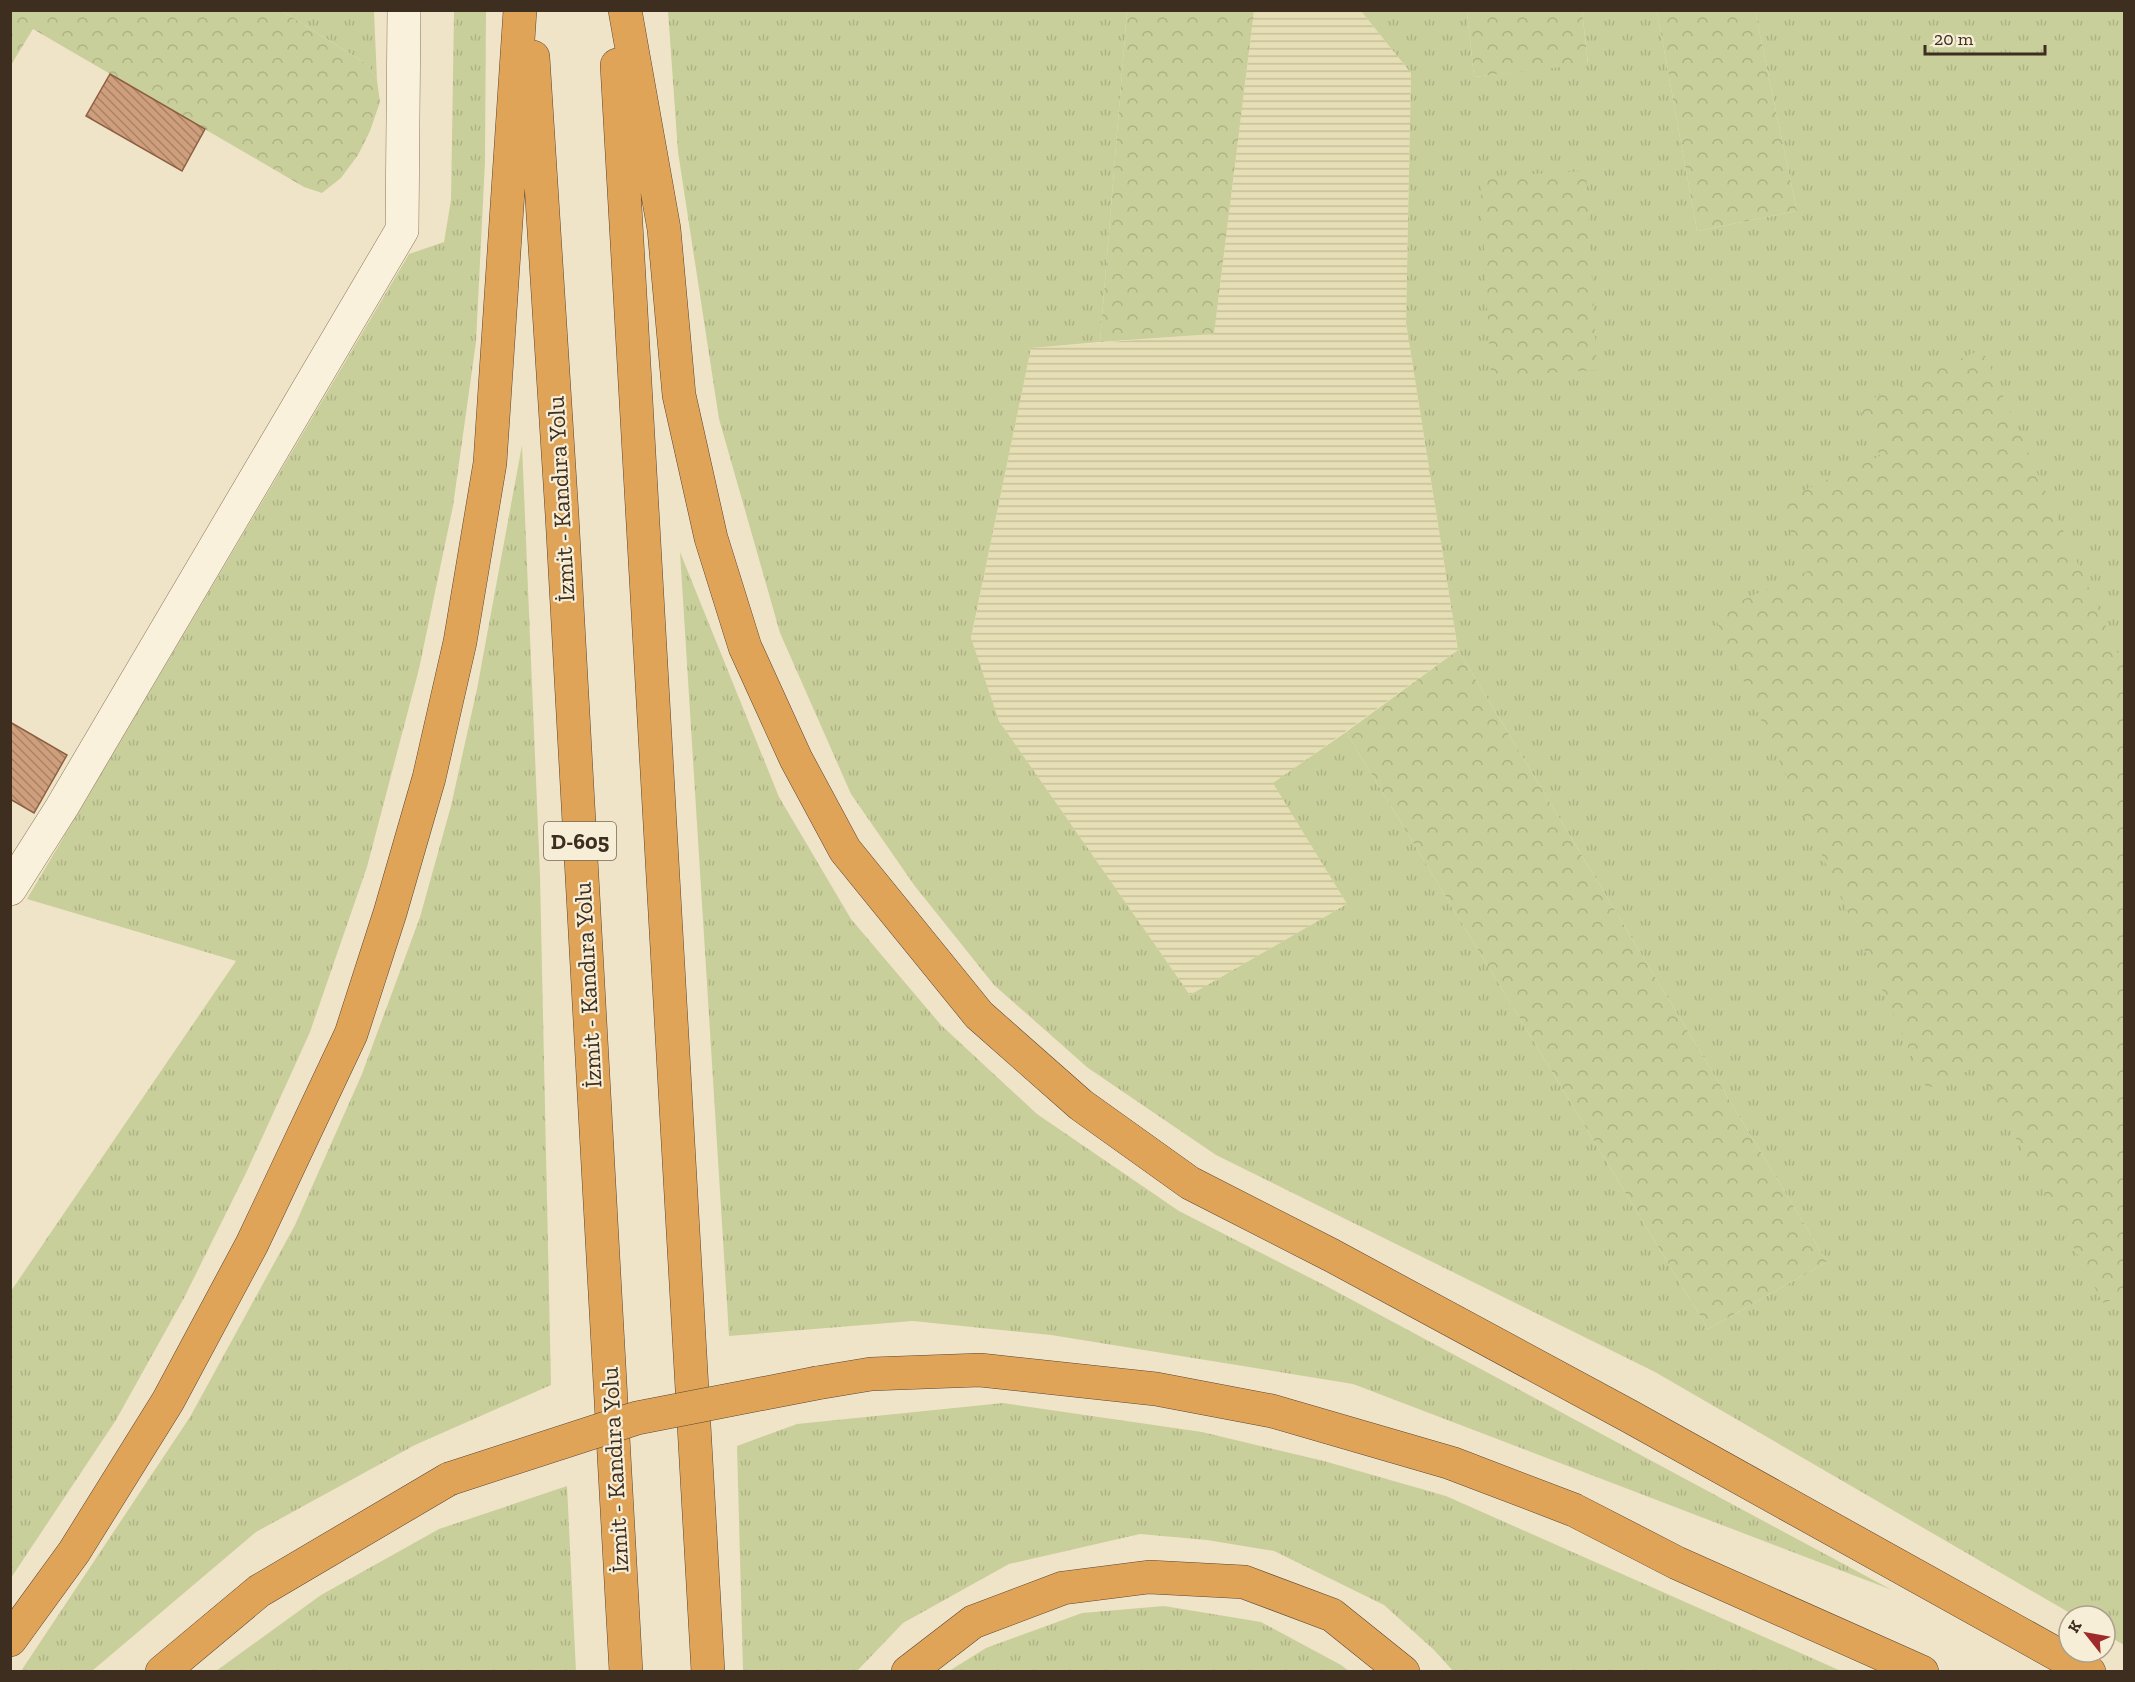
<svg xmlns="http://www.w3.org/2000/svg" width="2135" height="1682" font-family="'Zilla Slab',serif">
  <defs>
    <pattern id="farmland-rules" width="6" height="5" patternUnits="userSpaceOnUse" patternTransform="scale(1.5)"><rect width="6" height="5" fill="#e6deb5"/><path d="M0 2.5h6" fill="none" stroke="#c6bf9b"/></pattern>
    <pattern id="grass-tufts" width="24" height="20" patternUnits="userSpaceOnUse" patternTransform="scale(1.5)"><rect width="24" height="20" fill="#c9cf9b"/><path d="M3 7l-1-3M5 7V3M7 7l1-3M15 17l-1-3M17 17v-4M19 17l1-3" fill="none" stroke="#aeb285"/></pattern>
    <pattern id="forest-crowns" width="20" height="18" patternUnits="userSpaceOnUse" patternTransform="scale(1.5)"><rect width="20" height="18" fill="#c9cf9b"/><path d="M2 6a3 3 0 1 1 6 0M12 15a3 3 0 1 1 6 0" fill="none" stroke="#aeb285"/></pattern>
    <pattern id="building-back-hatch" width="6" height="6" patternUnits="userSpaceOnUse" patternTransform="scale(1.5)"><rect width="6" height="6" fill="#cf9f7d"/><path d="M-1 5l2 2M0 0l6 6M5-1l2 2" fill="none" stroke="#a98266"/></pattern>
  </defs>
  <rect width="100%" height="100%" fill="#f0e4c8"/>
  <path fill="url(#farmland-rules)" d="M1254,11H1361L1411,73L1406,323L1458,650L1274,783L1347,904L1190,995L999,721L971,639L1031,348L1214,334Z"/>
  <path fill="url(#grass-tufts)" d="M282,11H374L377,80L368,65Z
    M454,11H486L485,162L476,342L453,506L419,669L367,867L310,1032L246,1173L184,1298L116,1420L11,1578V1291L236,961L27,899L409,254L444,242L451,200Z
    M668,11H1127L1100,342L1031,348L971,638L999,721L1190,995L1347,904L1273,783L1346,732L1708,1329L1827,1262L1458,650L1406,323L1411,73L1361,11H1467L1474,77L1588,63L1582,11H1657L1697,231L1797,211L1755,11H2124V1645L2105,1634V1616H2075L1655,1372L1216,1155L1088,1068L994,985L914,885L851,794L780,633L719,419L678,152Z
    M522,445L540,875L551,1385L415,1445L256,1532L92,1671H21L190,1417L295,1225L362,1074L420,917L451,806L477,689Z
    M680,552L779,797L851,919L941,1025L1037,1114L1179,1211L1328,1287L1892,1590L1353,1384L1051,1335L913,1321L729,1336Z
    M1003,1403L1202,1432L1324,1461L1446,1496L1841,1671H1453L1434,1650L1384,1605L1274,1551L1207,1540L1140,1534L1009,1564L903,1623L857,1671H743L737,1446L797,1424Z
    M567,1486L576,1671H216L321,1595L439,1529Z
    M1164,1606L1261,1622L1341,1665L1349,1671H949L986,1648L1082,1613Z"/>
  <path fill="url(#forest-crowns)" d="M11,10L282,11L368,65L377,80L380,102L370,131L358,155L341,178L322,193L304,187L33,29L11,65Z
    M1127,11H1254L1214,334L1100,342Z
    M1467,11H1582L1588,64L1474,77Z
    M1657,11H1755L1797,211L1697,231Z
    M1586,171L1597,370L1491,376L1480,177Z
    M1982,349L2124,667V1296L2103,1303L1978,1066L1927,1089L1713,613L1808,571L1778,502L1880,456L1858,405Z
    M1458,650L1827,1262L1708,1329L1346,732Z"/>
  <path fill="url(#building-back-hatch)" stroke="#8d5f41" stroke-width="1.5" d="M110,74L205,129L182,171L86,116Z
    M10,722L67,755L34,813L10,799Z"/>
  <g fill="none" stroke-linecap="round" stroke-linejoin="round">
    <g stroke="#8d765c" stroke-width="34">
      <path id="minor" d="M10,889L62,807L402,230L404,10"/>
    </g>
    <g stroke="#5b4430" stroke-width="34">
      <path id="highway" d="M625,10L664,229L679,395L711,538L745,647L796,759L845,850L979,1015L1081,1105L1190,1183L1331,1255L1629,1416L2089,1672
        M533,57L562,515L626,1672
        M617,65L708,1672
        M817,1383L871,1374L980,1370L1156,1389L1272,1411L1451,1463L1574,1510L1677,1563L1922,1672
        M10,1640L74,1552L168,1401L252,1244L351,1034L390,913L429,778L460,642L490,463L520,10
        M162,1672L259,1591L449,1479
        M908,1672L973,1622L1063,1588L1149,1577L1244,1582L1332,1615L1403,1672"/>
    </g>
    <use href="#minor" stroke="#faf1dc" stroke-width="33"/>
    <use href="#highway" stroke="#e0a458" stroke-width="33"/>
    <g stroke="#5b4430" stroke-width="34" stroke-linecap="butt">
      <path id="highway-bridge" d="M449,1479L637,1418L817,1383"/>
    </g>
    <use href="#highway-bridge" stroke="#e0a458" stroke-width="33"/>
  </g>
  <g text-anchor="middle" stroke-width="4.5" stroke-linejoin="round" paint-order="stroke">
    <rect fill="#f7eed8" stroke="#756857" stroke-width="1.5" x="544" y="822" width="72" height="38" rx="4.5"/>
    <g font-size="22" font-weight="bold" fill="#3d2e20">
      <text x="580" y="849">D-605</text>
    </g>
    <g font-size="24" fill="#3d2e20" stroke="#f7eed8">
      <text transform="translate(561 499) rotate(-93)" y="8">İzmit - Kandıra Yolu</text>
      <text transform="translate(588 985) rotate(-93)" y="8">İzmit - Kandıra Yolu</text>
      <text transform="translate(615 1470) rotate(-93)" y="8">İzmit - Kandıra Yolu</text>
    </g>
  </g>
  <rect width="2135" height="1682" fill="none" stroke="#3d2e20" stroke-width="24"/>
  <g transform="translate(2087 1634) rotate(301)"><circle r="28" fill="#f7eed8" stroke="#ada18e" stroke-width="1.5"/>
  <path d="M0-4.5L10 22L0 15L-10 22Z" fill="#9e2a2b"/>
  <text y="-9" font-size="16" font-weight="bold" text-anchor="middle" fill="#3d2e20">K</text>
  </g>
  <path d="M1925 45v9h120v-9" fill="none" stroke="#3d2e20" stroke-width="3"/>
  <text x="1934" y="45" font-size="18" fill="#3d2e20" stroke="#f7eed8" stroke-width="4.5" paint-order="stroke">20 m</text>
</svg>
